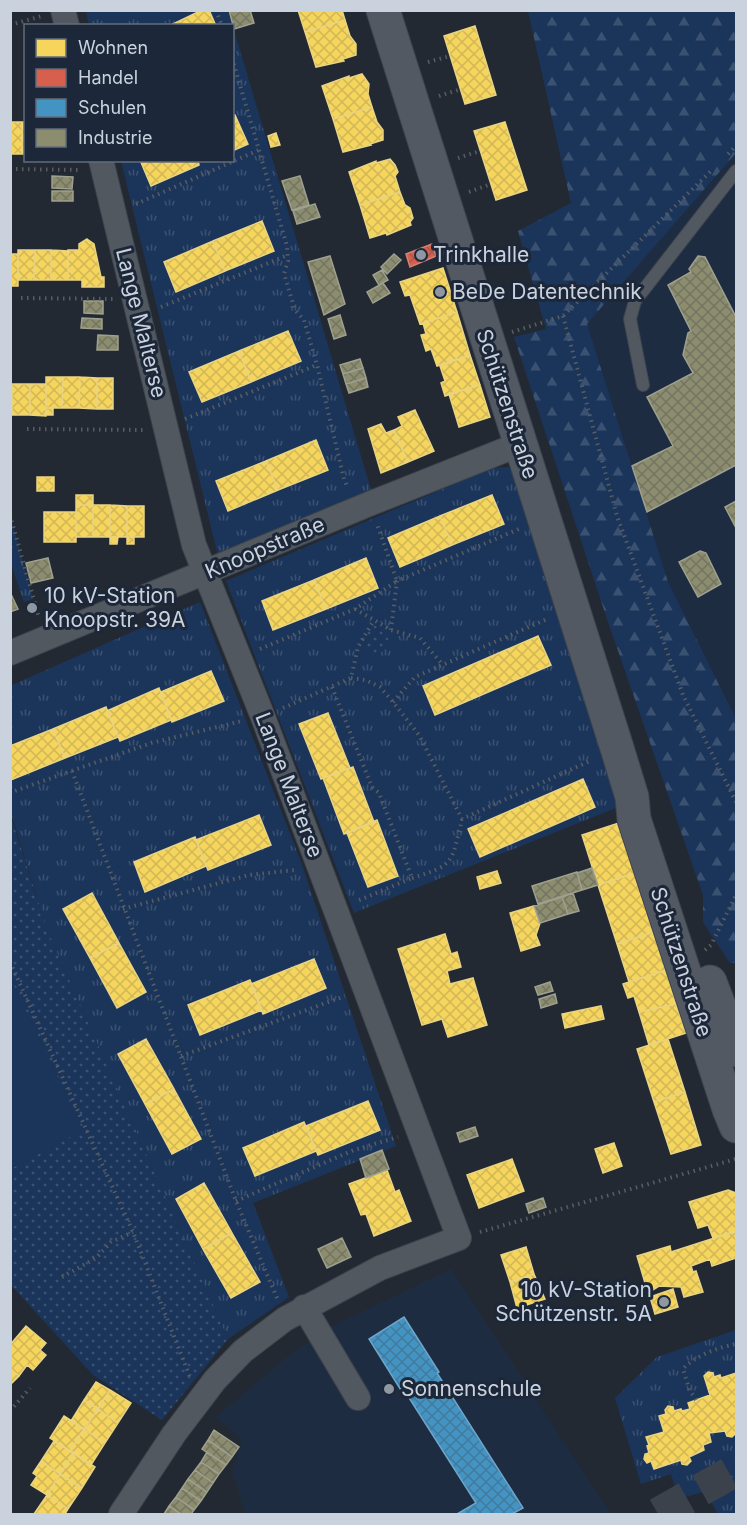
<svg xmlns="http://www.w3.org/2000/svg" width="747" height="1525" font-family="Inter,sans-serif">
  <defs>
    <pattern id="grass-tufts" width="24" height="20" patternUnits="userSpaceOnUse" patternTransform="scale(1.5)"><rect width="24" height="20" fill="#1b355a"/><path d="M3 7l-1-3M5 7V3M7 7l1-3M15 17l-1-3M17 17v-4M19 17l1-3" fill="none" stroke="#3b5171"/></pattern>
    <pattern id="forest-firs" width="22" height="20" patternUnits="userSpaceOnUse" patternTransform="scale(1.5)"><rect width="22" height="20" fill="#1b355a"/><path d="M5 1l3.5 6h-7zM16 11l3.5 6h-7z" fill="#3b5171"/></pattern>
    <pattern id="park-dots" width="8" height="8" patternUnits="userSpaceOnUse" patternTransform="scale(1.5)"><rect width="8" height="8" fill="#1b355a"/><path d="M2 2h.1M6 6h.1" fill="none" stroke="#3b5171" stroke-width="1.8" stroke-linecap="round"/></pattern>
    <pattern id="homes-cross-hatch" width="8" height="8" patternUnits="userSpaceOnUse" patternTransform="scale(1.5)"><rect width="8" height="8" fill="#f6d55c"/><path d="M0 0l8 8M0 8l8-8" fill="none" stroke="#d1b757"/></pattern>
    <pattern id="shops-cross-hatch" width="8" height="8" patternUnits="userSpaceOnUse" patternTransform="scale(1.5)"><rect width="8" height="8" fill="#d6604d"/><path d="M0 0l8 8M0 8l8-8" fill="none" stroke="#a8564a"/></pattern>
    <pattern id="schools-cross-hatch" width="8" height="8" patternUnits="userSpaceOnUse" patternTransform="scale(1.5)"><rect width="8" height="8" fill="#4393c3"/><path d="M0 0l8 8M0 8l8-8" fill="none" stroke="#417a9c"/></pattern>
    <pattern id="industry-cross-hatch" width="8" height="8" patternUnits="userSpaceOnUse" patternTransform="scale(1.5)"><rect width="8" height="8" fill="#8c8c6e"/><path d="M0 0l8 8M0 8l8-8" fill="none" stroke="#747561"/></pattern>
  </defs>
  <rect width="100%" height="100%" fill="#222933"/>
  <path fill="#1e2c42" d="M736,153V719L668,582L587,324Z
    M451,1269L611,1514H246L232,1472L242,1440L216,1417L283,1360L332,1326Z"/>
  <path fill="url(#grass-tufts)" d="M86,11H228L232,25H89Z
    M233,27L371,490L218,555L121,161L232,160Z
    M508,467L517,474L623,805L354,913L226,581L492,468Z
    M10,515L33,599L24,602L11,564Z
    M200,602L301,862L396,1146L253,1203L289,1297L228,1339L48,932L11,814L10,686Z
    M736,1330V1514H718L706,1491L679,1499L671,1474L641,1484L615,1398L657,1357Z"/>
  <path fill="url(#forest-firs)" d="M528,11H736V153L587,324L668,582L736,719V963H730L703,922V895L608,622L514,337L546,329L518,231L571,203Z"/>
  <path fill="url(#park-dots)" d="M372,617L393,630L378,658L358,643Z
    M10,814L48,932L228,1339L162,1420L93,1375L11,1285Z"/>
  <path fill="#1b355a" d="M11,979L83,1130L11,1169H10Z"/>
  <path fill="url(#homes-cross-hatch)" stroke="#e9d483" stroke-width="1.5" d="M202,10H209L216,26H169Z
    M298,10H342L345,20L305,32Z
    M345,20L350,36L356,44V55L343,59L344,61L316,67L305,32Z
    M475,26L496,95L465,104L444,36Z
    M362,74L369,84L368,94L372,107L333,119L322,86L349,76V78Z
    M372,107L377,122L383,130V140L370,144L371,145L343,152L333,119Z
    M235,115L248,144L232,151V116Z
    M10,122H22V154H10Z
    M22,122H26V154H22Z
    M505,122L527,190L496,200L474,131Z
    M276,133L280,145L271,147L268,136Z
    M390,159L395,165L398,172L395,176L400,192L360,205L349,172L376,161V163Z
    M140,160H198L199,165L151,186Z
    M400,192L405,205L410,208L413,218L410,222L411,225L387,235L386,233L370,238L360,205Z
    M262,221L274,251L225,271L213,241Z
    M87,239L94,244L101,277H104V287H82V280H68V250H79V244Z
    M213,241L225,271L176,292L164,262Z
    M18,250H35L34,280H18Z
    M35,250H51V280H34Z
    M51,250L68,251V280H51Z
    M10,254H18V286H10Z
    M443,268L457,312L420,324L410,295L405,296L400,282Z
    M457,312L470,355L437,366L431,349L426,351L421,335L426,334L423,323Z
    M288,331L301,361L251,382L239,351Z
    M239,351L251,382L202,402L189,372Z
    M470,355L480,385L445,396L441,383L445,381L440,366Z
    M46,377H63L62,408H46Z
    M63,377H80L79,408H62Z
    M80,377L97,378V409L79,408Z
    M97,378H113V409H97Z
    M12,384H30V415H12Z
    M30,384H46V416L30,415Z
    M480,385L490,417L459,427L449,394Z
    M46,408H53V415H46Z
    M415,410L434,451L408,462L394,430L402,426L398,417Z
    M381,424L386,433L394,430L408,462L381,473L368,429Z
    M316,440L328,470L278,490L266,461Z
    M266,461L278,490L228,511L216,481Z
    M37,477H54V491H37Z
    M76,495H93V505H76Z
    M492,495L504,524L452,545L440,516Z
    M76,505H93V537H76Z
    M93,505H110V537H93Z
    M110,505L127,506V537H110Z
    M127,506H144V537H127Z
    M44,512H76V542H44Z
    M440,516L452,545L400,567L388,538Z
    M110,537H118L117,544H110Z
    M127,537H134V544H127Z
    M366,558L378,588L326,609L314,580Z
    M314,580L326,609L273,630L262,601Z
    M32,603L35,612L31,613L28,604Z
    M538,636L551,665L435,715L423,686Z
    M211,671L224,701L172,722L161,692Z
    M159,688L171,720L120,741L107,711Z
    M106,707L118,737L65,758L53,729Z
    M328,713L350,768L321,779L299,724Z
    M53,729L65,758L11,780L10,746Z
    M353,767L374,822L344,834L323,778Z
    M583,779L595,807L480,857L468,829Z
    M259,815L271,845L208,870L196,840Z
    M377,820L398,876L368,887L347,833Z
    M619,823L635,873L598,885L582,835Z
    M195,837L206,866L145,892L134,862Z
    M497,871L501,883L480,889L477,877Z
    M635,873L653,932L617,944L598,885Z
    M92,893L119,943L90,958L63,909Z
    M534,906L540,923L536,935L540,945L521,951L510,913Z
    M654,932L666,970L629,982L617,944Z
    M445,934L451,954L457,952L461,967L447,971L450,984L473,978L487,1025L448,1037L442,1019L422,1025L398,949Z
    M119,943L146,992L117,1008L90,958Z
    M314,959L326,988L263,1014L251,984Z
    M666,970L676,1004L639,1012L634,996L628,998L623,984Z
    M250,980L262,1010L200,1035L188,1005Z
    M676,1004L686,1033L649,1045L639,1012Z
    M601,1006L604,1019L565,1028L562,1014Z
    M146,1039L174,1089L145,1104L118,1054Z
    M668,1039L685,1092L654,1102L637,1049Z
    M174,1089L201,1139L172,1154L145,1104Z
    M685,1092L701,1145L671,1154L654,1102Z
    M368,1101L380,1130L318,1155L306,1126Z
    M304,1122L316,1151L255,1176L243,1148Z
    M614,1143L622,1166L603,1173L595,1149Z
    M512,1159L524,1191L479,1208L467,1175Z
    M387,1170L395,1192L399,1190L411,1221L374,1236L366,1214L361,1215L349,1184Z
    M204,1183L232,1233L203,1249L176,1199Z
    M728,1190L736,1193V1231L713,1238L708,1225L698,1228L689,1202Z
    M736,1231V1258L712,1266L710,1259L691,1266L693,1272L696,1271L703,1292L684,1297L681,1287L659,1286L648,1293L637,1256L670,1246L671,1252Z
    M232,1233L260,1282L231,1298L203,1249Z
    M526,1247L534,1274L510,1282L501,1255Z
    M534,1274L545,1299L517,1308L510,1282Z
    M673,1289L678,1307L655,1314L650,1297Z
    M26,1326L46,1343L40,1350L46,1355L33,1370L27,1365L19,1376L10,1369V1345Z
    M10,1369L19,1376L10,1385Z
    M708,1372L713,1373L714,1377L720,1375L721,1378L736,1373V1433L732,1437L727,1436L725,1431L709,1433L711,1442L703,1445L704,1450L689,1457L691,1461L687,1465L682,1464L681,1460L654,1469L651,1461L647,1463L644,1459L645,1454L649,1453L647,1446L649,1445L646,1437L664,1432L659,1416L666,1414L665,1410L668,1406L673,1407L674,1411L681,1409L682,1411L690,1409L688,1403L710,1395L704,1376Z
    M96,1382L110,1390L98,1409L84,1400Z
    M110,1390L131,1403L118,1423L98,1409Z
    M84,1400L98,1409L84,1429L71,1421Z
    M98,1409L118,1423L105,1443L84,1429Z
    M64,1416L84,1429L70,1451L50,1438Z
    M84,1429L105,1443L91,1465L70,1451Z
    M54,1441L74,1453L60,1474L41,1461Z
    M74,1453L95,1467L82,1488L60,1474Z
    M41,1461L60,1474L47,1495L31,1485L37,1476L33,1473Z
    M60,1474L82,1488L68,1509L47,1495Z
    M47,1495L68,1509L65,1514H34Z"/>
  <path fill="url(#shops-cross-hatch)" stroke="#d28278" stroke-width="1.5" d="M432,244L436,256L410,267L406,254Z"/>
  <path fill="url(#schools-cross-hatch)" stroke="#6ca6cb" stroke-width="1.5" d="M404,1317L439,1372L437,1373L523,1508L512,1514H457L476,1503L406,1393L404,1395L369,1339Z"/>
  <path fill="url(#industry-cross-hatch)" stroke="#9fa18f" stroke-width="1.5" d="M229,10H250L254,23L234,29Z
    M52,176L73,177L72,189L52,188Z
    M300,176L309,205L292,210L282,181Z
    M52,191H73V201H52Z
    M315,204L320,217L297,224L293,211Z
    M394,254L401,260L387,274L381,267Z
    M330,256L345,304L324,315L308,262Z
    M698,256L705,257L736,317V465L647,512L632,466L673,446L647,397L693,373L683,355L688,333L691,331L668,285L691,272L689,269Z
    M382,270L388,280L379,285L373,275Z
    M383,283L390,293L373,303L367,292Z
    M84,301H103V314L84,313Z
    M340,315L346,335L334,339L328,319Z
    M82,318L102,319V329L81,328Z
    M98,335L118,336V350H97Z
    M360,359L363,368L343,374L340,365Z
    M363,368L366,378L346,384L343,374Z
    M366,378L368,387L349,393L346,384Z
    M736,501V528L725,507Z
    M700,551L706,553L721,584L698,597L679,562Z
    M48,558L53,578L31,583L26,563Z
    M10,592L18,609L10,612Z
    M592,868L598,885L582,890L577,873Z
    M577,872L582,890L538,904L532,886Z
    M573,893L579,911L568,914L562,897Z
    M562,897L568,914L540,923L534,906Z
    M550,982L553,991L538,995L535,987Z
    M555,994L557,1003L541,1008L539,999Z
    M475,1127L478,1136L460,1142L457,1133Z
    M382,1150L389,1169L366,1178L360,1159Z
    M543,1198L546,1207L529,1213L526,1204Z
    M342,1238L351,1257L327,1268L318,1249Z
    M214,1430L239,1447L232,1457L208,1440Z
    M208,1440L232,1457L226,1465L202,1449Z
    M207,1452L226,1465L219,1474L201,1462Z
    M201,1462L219,1474L213,1483L195,1470Z
    M195,1470L213,1483L207,1492L188,1479Z
    M188,1479L207,1492L201,1501L182,1488Z
    M182,1488L201,1501L194,1510L176,1497Z
    M176,1497L194,1510L191,1514H181L169,1506Z
    M169,1506L181,1514H164Z"/>
  <g fill="none" stroke-linecap="round" stroke-linejoin="round">
    <path stroke="#3b424c" stroke-width="33" stroke-dasharray="33 16" stroke-linecap="butt" d="M658,1514L736,1470"/>
    <g stroke="#3e444d" stroke-width="14">
      <path id="lane" d="M643,385L630,319L635,301L736,171"/>
    </g>
    <g stroke="#3e444d" stroke-width="26">
      <path id="street" d="M63,10L67,26
        M101,160L194,545L263,717L459,1238L380,1268L285,1319L243,1351L215,1380L174,1434L121,1514
        M10,653L369,504L520,444
        M304,1307L358,1398"/>
    </g>
    <g stroke="#3e444d" stroke-width="35">
      <path id="secondary" d="M383,10L617,748L632,797L634,819L729,1109L736,1126
        M710,982L736,1050"/>
    </g>
    <path stroke="#585d63" stroke-width="4" stroke-dasharray="1.5 4.5" stroke-linecap="butt" d="M216,10L222,26
      M10,25L42,16
      M232,58L287,246L288,261L284,274L295,310L304,320L317,365L344,479L348,488
      M428,62L450,56
      M439,96L461,89
      M728,154L736,146
      M458,158L480,151
      M10,169L82,170
      M469,192L491,184
      M136,204L259,150
      M21,298L113,299
      M161,307L288,255
      M563,316L617,516L683,695L736,802
      M512,332L563,316L712,170
      M185,419L317,365
      M27,429L144,430
      M10,515L39,618
      M355,609L391,630L420,638L442,664
      M391,630L397,581L519,529
      M260,649L355,609L397,581L377,524
      M351,678L365,680L380,687L393,702L419,735L462,819L592,760
      M332,687L372,787L379,793L412,878L355,902
      M393,702L415,677L547,619
      M283,708L351,678L358,647L374,620
      M72,771L236,1201L277,1298
      M10,788L15,791L151,743L242,721
      M412,878C456,865 451,862 462,820
      M123,909L249,875L295,870
      M705,950L711,945L736,895
      M10,962L133,1232L190,1377
      M181,1056L345,996
      M236,1201L354,1150L398,1137
      M480,1232L736,1159
      M62,1277L96,1258L111,1242L133,1232
      M696,1400L689,1389L683,1369C694,1356 719,1347 736,1344
      M10,1411L30,1388"/>
    <use href="#lane" stroke="#525860" stroke-width="12"/>
    <use href="#street" stroke="#525860" stroke-width="24"/>
    <use href="#secondary" stroke="#525963" stroke-width="33"/>
  </g>
  <g fill="#8f97a2" stroke="#1c2839" stroke-width="2">
    <circle cx="421" cy="255" r="6"/>
    <circle cx="440" cy="292" r="6"/>
    <circle cx="32" cy="608" r="6"/>
    <circle cx="664" cy="1302" r="6"/>
    <circle cx="389" cy="1389" r="6"/>
  </g>
  <g text-anchor="middle" stroke-width="6" stroke-linejoin="round" paint-order="stroke">
    <g font-size="21" fill="#cad2dd" stroke="#1c2839" text-anchor="start">
      <text x="433" y="262">Trinkhalle</text>
      <text x="452" y="299">BeDe Datentechnik</text>
      <text x="44" y="603">10 kV-Station<tspan x="44" dy="24">Knoopstr. 39A</tspan></text>
      <text x="652" y="1297" text-anchor="end">10 kV-Station<tspan x="652" dy="24">Schützenstr. 5A</tspan></text>
      <text x="401" y="1396">Sonnenschule</text>
    </g>
    <g font-size="21" fill="#cad2dd" stroke="#1c2839">
      <text transform="translate(141 323) rotate(76)" y="7">Lange Malterse</text>
      <text transform="translate(507 404) rotate(72)" y="7">Schützenstraße</text>
      <text transform="translate(265 548) rotate(-23)" y="7">Knoopstraße</text>
      <text transform="translate(289 785) rotate(69)" y="7">Lange Malterse</text>
      <text transform="translate(681 962) rotate(72)" y="7">Schützenstraße</text>
    </g>
  </g>
  <rect width="747" height="1525" fill="none" stroke="#cad2dd" stroke-width="24"/>
  <rect x="24" y="24" width="210" height="138" fill="#1c2839" stroke="#626c7b" stroke-width="1.5"/>
  <rect x="36" y="39" width="30" height="18" fill="#f6d55c" stroke="#626c7b" stroke-width="1.5"/>
  <text x="78" y="54" font-size="18" fill="#cad2dd">Wohnen</text>
  <rect x="36" y="69" width="30" height="18" fill="#d6604d" stroke="#626c7b" stroke-width="1.5"/>
  <text x="78" y="84" font-size="18" fill="#cad2dd">Handel</text>
  <rect x="36" y="99" width="30" height="18" fill="#4393c3" stroke="#626c7b" stroke-width="1.5"/>
  <text x="78" y="114" font-size="18" fill="#cad2dd">Schulen</text>
  <rect x="36" y="129" width="30" height="18" fill="#8c8c6e" stroke="#626c7b" stroke-width="1.5"/>
  <text x="78" y="144" font-size="18" fill="#cad2dd">Industrie</text>
</svg>
